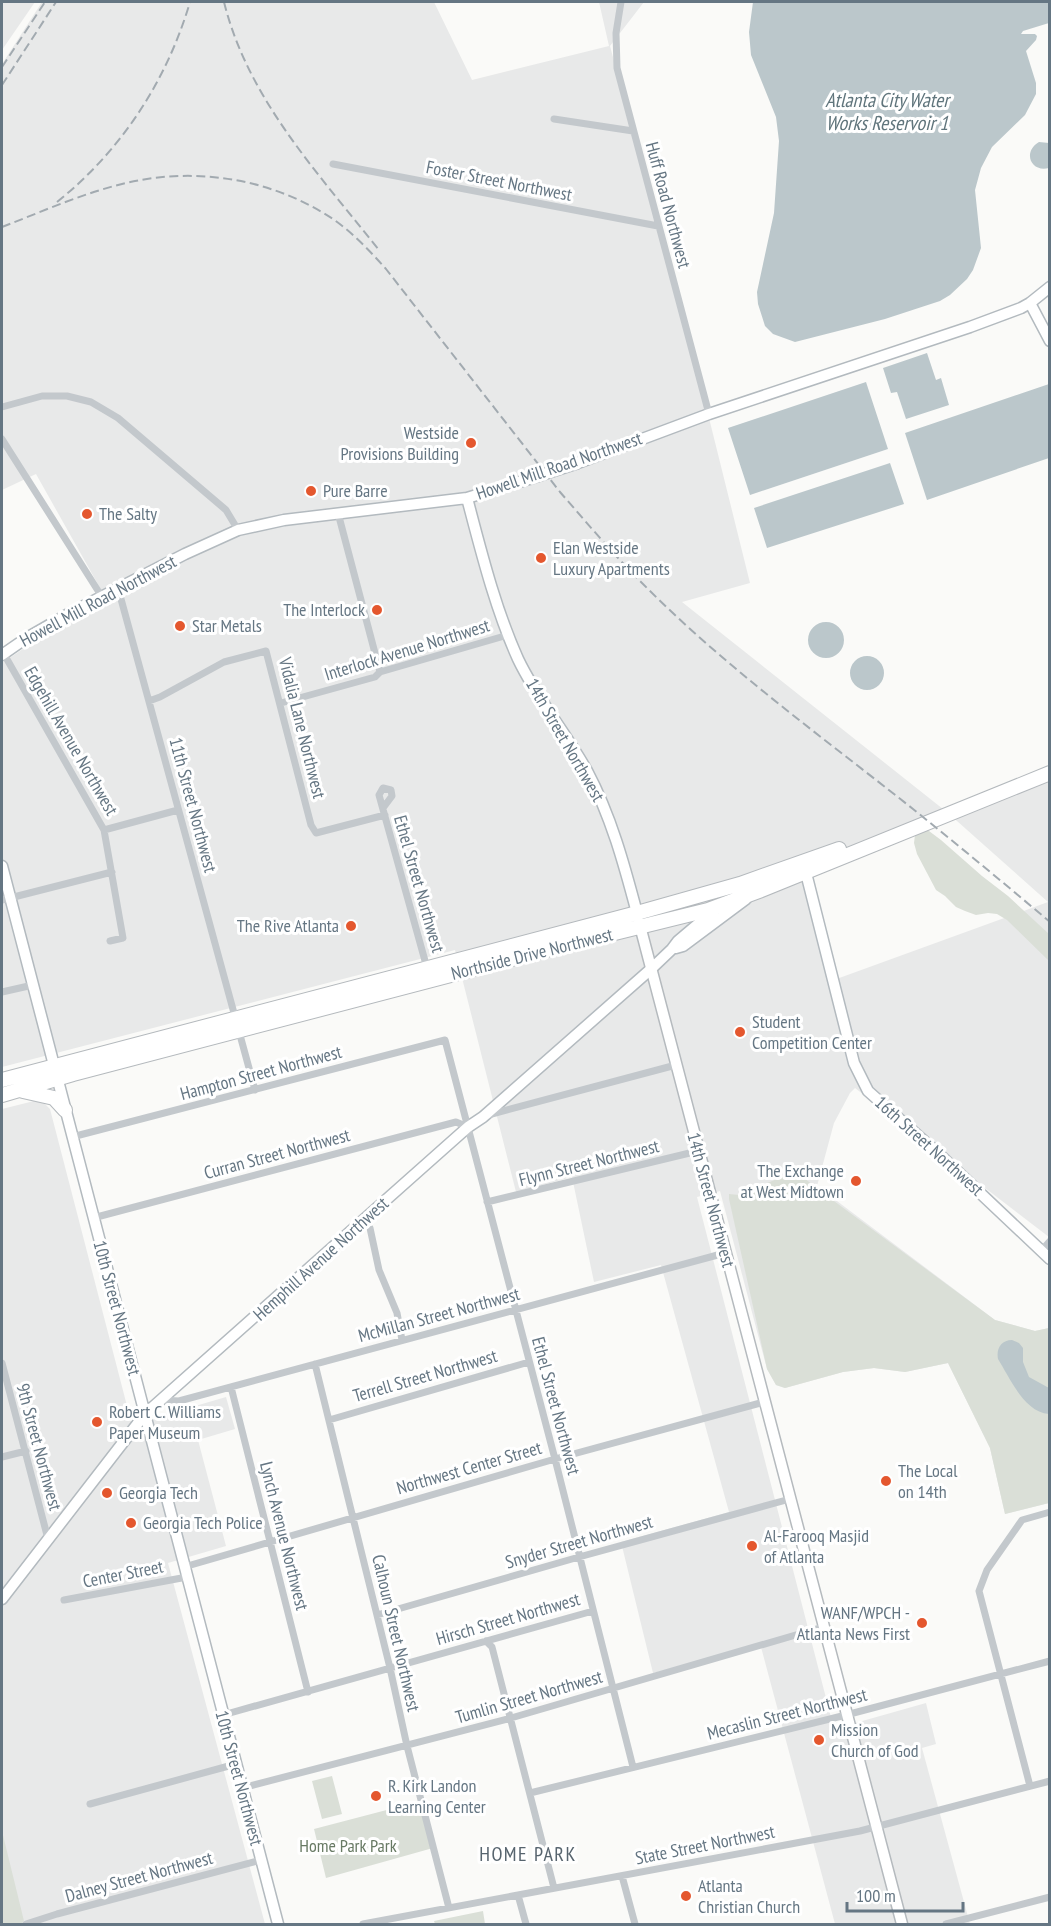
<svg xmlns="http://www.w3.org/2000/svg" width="1051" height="1926" font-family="'PT Sans Narrow',sans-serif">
  <rect width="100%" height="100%" fill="#fafaf8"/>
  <path fill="#e8e9e9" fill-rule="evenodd" d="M2,2H35L2,50Z
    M42,2H434L472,80L609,46L599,2H644L610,46L709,418L750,583L682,602L948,813L1049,772V1237L855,1088L850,1093L834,1123L817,1186L995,1320L1035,1331L1049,1328V1503L1005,1514L990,1448L948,1363L905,1372L874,1368L843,1372L785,1388L776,1385L767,1369L720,1191L697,1197L834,1729L926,1703L936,1744L922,1748L970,1924H835L761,1647L653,1673L621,1542L729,1512L661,1265L594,1282L572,1177L516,1192L455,950L2,1067V663L104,595L36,474L2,490V64ZM948,813L1048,902L831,981L807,871Z
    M34,1101L44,1103L50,1109L133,1429L161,1416L226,1397L235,1429L198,1440L226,1546L168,1563L265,1924H2V1109Z"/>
  <path fill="#dadfd7" d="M922,830L929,831L941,840L982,876L1008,896L1049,934V961L1007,920L997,914L988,913L976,915L965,911L956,907L945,896L936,890L917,854L914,843L915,835Z
    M796,1171L815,1187L995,1320L1035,1331L1049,1328V1503L1005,1514L990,1448L948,1363L905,1372L874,1368L843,1372L785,1388L776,1385L767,1369L729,1199V1194L739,1195Z
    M332,1776L342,1814L322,1819L312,1781Z
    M421,1801L433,1848L326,1878L314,1829Z
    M2,1831L24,1921L21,1924H2Z
    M483,1911L485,1924H435L434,1921Z"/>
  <path fill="#bbc7cb" d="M753,2H1049V23L1023,31L1021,34H1035L1037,36L1036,40L1026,51L1036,83V94L1025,115L992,147L981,168L975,190L981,248L973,270L967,279L950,295L940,301L885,319L795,342L773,334L765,326L758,304L757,292L774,213L779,141L776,117L751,55L749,32Z
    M1039,142L1049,143V168C1031,173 1022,152 1039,142Z
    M927,353L936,380L941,378L949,405L906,419L897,392L891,393L883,368Z
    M866,382L888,449L750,495L728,428Z
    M1049,384V458L927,500L905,433Z
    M890,463L904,504L767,548L754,508Z
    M808 640a18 18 0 1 1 36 0a18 18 0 1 1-36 0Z
    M850 673a17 17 0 1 1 34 0a17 17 0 1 1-34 0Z
    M1012,1340L1019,1343L1023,1348V1362L1029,1377L1049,1388V1414C1024,1412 1010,1378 998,1359C996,1349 1001,1340 1012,1340Z"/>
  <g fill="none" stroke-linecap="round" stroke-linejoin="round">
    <g stroke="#b3babf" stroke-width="13">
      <path id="secondary" d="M1030,303L1050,341
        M578,463L709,414L970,327L1021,308L1030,303L1050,287
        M467,498C481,551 495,608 518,659C537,699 566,733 587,771C611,816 624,864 637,913
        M2,655L25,639L72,612L185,554L238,530L284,520L467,498L529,479
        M2,866L278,1924
        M806,873L854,1063L868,1091L941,1156L1050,1259
        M676,948L683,946L746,899
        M2,1599L145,1414L468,1127L483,1117L651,969L672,949L678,941L717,908"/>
    </g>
    <g stroke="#b5babe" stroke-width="13">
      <path id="primary" d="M639,922L902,1924"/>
    </g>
    <g stroke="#b4b9bd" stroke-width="16">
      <path id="highway" d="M2,1080L637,913L740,884L839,849
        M23,1091L54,1098L65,1110
        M2,1095L73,1074L550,949L708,910L759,891L1050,773"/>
    </g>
    <path stroke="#c3c8cc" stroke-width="7" d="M621,2L616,33L617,68L709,414
      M554,119L633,131
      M333,164L658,226
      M2,407L42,396H67L91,402L118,418L226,510L238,530
      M2,439L102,597
      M338,513L380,672
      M118,588L255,1090
      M4,654L104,830L123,938L110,941
      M149,701L160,697L224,662L266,651L311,825L316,833L385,815
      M281,703L375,677L380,672L508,635
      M383,808L392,796L391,790L383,788L379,795L427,968
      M104,830L178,810
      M2,900L112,872
      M2,992L33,985
      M488,1115L676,1065
      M72,1137L445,1040L555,1459L633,1767
      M487,1202L698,1151
      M93,1218L456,1122L468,1127
      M364,1221L370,1228L379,1270L397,1313L402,1340
      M1041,1251L1050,1241
      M2,1363L48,1539
      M315,1364L390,1668L407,1746L449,1908
      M231,1387L308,1692
      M161,1400L179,1401L725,1253
      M329,1420L529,1362
      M2,1457L26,1451
      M184,1567L555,1459L764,1402
      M64,1600L187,1577
      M377,1615L579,1557L790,1499
      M486,1641L492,1647L554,1888
      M223,1715L593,1611
      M1030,1786L979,1591L987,1570L1022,1520L1050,1512
      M242,1788L511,1718L823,1627
      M530,1793L846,1715L1050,1661
      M90,1804L236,1764
      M622,1876L635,1924
      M518,1895L526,1924
      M26,1924L57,1914L261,1860
      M363,1924L860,1831L1050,1781
      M946,1924L1050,1897"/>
    <use href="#secondary" stroke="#fff" stroke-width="10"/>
    <use href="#primary" stroke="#fff" stroke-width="10"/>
    <use href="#highway" stroke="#fff" stroke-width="14"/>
    <path stroke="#a2aab0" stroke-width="2" stroke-dasharray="9 4.5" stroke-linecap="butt" d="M224,2C248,99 318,173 379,250
      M2,67L45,2
      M2,85L56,2
      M57,202C122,150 167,80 190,2
      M2,227C41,212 81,194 122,184C194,166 271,178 333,219C353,233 370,251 386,269L560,492C587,523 613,554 642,583C725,667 821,736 913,809C959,846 1005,884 1050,922"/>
    <g stroke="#b3babf" stroke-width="13" stroke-linecap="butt">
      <path id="secondary-bridge" d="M529,479L578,463"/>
    </g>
    <use href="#secondary-bridge" stroke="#fff" stroke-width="10"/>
  </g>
  <g fill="#e4572e" stroke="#fff" stroke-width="2">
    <circle cx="471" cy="443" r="6"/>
    <circle cx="311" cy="491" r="6"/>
    <circle cx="87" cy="514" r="6"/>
    <circle cx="541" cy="558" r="6"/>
    <circle cx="377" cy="610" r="6"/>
    <circle cx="180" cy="626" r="6"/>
    <circle cx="351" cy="926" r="6"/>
    <circle cx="740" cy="1032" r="6"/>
    <circle cx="856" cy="1181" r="6"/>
    <circle cx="97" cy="1422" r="6"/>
    <circle cx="886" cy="1481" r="6"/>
    <circle cx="107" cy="1493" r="6"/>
    <circle cx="131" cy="1523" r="6"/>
    <circle cx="752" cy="1546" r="6"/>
    <circle cx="922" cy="1623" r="6"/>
    <circle cx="819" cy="1740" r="6"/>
    <circle cx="376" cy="1796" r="6"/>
    <circle cx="686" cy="1896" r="6"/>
  </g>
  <g text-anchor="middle" stroke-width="6" stroke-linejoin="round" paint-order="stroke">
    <g font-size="18" fill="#657683" stroke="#fff">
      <text transform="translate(499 181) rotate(11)" y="6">Foster Street Northwest</text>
      <text transform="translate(668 205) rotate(75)" y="6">Huff Road Northwest</text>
      <text transform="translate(559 466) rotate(-19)" y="6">Howell Mill Road Northwest</text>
      <text transform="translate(98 601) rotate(-28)" y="6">Howell Mill Road Northwest</text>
      <text transform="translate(407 650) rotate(-17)" y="6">Interlock Avenue Northwest</text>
      <text transform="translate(302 728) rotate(76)" y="6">Vidalia Lane Northwest</text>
      <text transform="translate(565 740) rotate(60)" y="6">14th Street Northwest</text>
      <text transform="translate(71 741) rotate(60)" y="6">Edgehill Avenue Northwest</text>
      <text transform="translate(193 805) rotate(75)" y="6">11th Street Northwest</text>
      <text transform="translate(419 884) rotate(74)" y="6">Ethel Street Northwest</text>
      <text transform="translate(532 954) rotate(-14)" y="6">Northside Drive Northwest</text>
      <text transform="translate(261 1073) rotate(-15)" y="6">Hampton Street Northwest</text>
      <text transform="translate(929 1146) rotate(42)" y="6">16th Street Northwest</text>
      <text transform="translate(277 1154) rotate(-15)" y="6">Curran Street Northwest</text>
      <text transform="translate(589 1163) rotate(-14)" y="6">Flynn Street Northwest</text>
      <text transform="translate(711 1200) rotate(75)" y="6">14th Street Northwest</text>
      <text transform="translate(321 1259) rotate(-42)" y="6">Hemphill Avenue Northwest</text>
      <text transform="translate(117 1308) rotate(75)" y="6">10th Street Northwest</text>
      <text transform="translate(439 1315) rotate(-15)" y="6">McMillan Street Northwest</text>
      <text transform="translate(425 1376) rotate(-16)" y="6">Terrell Street Northwest</text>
      <text transform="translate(556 1406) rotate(75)" y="6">Ethel Street Northwest</text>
      <text transform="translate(39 1447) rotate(75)" y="6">9th Street Northwest</text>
      <text transform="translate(469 1468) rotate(-16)" y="6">Northwest Center Street</text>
      <text transform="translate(284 1536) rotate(76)" y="6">Lynch Avenue Northwest</text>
      <text transform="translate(579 1542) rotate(-16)" y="6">Snyder Street Northwest</text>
      <text transform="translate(123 1574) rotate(-11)" y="6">Center Street</text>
      <text transform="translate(508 1619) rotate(-16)" y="6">Hirsch Street Northwest</text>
      <text transform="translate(396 1633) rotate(77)" y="6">Calhoun Street Northwest</text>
      <text transform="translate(529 1697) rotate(-16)" y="6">Tumlin Street Northwest</text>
      <text transform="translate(787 1714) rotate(-14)" y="6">Mecaslin Street Northwest</text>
      <text transform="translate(239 1778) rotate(75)" y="6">10th Street Northwest</text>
      <text transform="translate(705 1845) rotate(-11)" y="6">State Street Northwest</text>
      <text transform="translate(139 1877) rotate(-15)" y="6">Dalney Street Northwest</text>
    </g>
    <g font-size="18" fill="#657683" stroke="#fff" text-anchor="start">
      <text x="459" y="439" text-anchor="end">Westside<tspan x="459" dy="21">Provisions Building</tspan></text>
      <text x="323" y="497">Pure Barre</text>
      <text x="99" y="520">The Salty</text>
      <text x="553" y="554">Elan Westside<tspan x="553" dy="21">Luxury Apartments</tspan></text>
      <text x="365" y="616" text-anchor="end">The Interlock</text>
      <text x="192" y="632">Star Metals</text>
      <text x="339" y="932" text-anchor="end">The Rive Atlanta</text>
      <text x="752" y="1028">Student<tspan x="752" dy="21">Competition Center</tspan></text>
      <text x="844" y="1177" text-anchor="end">The Exchange<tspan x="844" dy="21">at West Midtown</tspan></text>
      <text x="109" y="1418">Robert C. Williams<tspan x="109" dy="21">Paper Museum</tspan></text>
      <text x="898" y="1477">The Local<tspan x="898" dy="21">on 14th</tspan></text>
      <text x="119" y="1499">Georgia Tech</text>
      <text x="143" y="1529">Georgia Tech Police</text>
      <text x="764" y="1542">Al-Farooq Masjid<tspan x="764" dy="21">of Atlanta</tspan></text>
      <text x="910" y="1619" text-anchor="end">WANF/WPCH -<tspan x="910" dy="21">Atlanta News First</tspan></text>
      <text x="831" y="1736">Mission<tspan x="831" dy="21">Church of God</tspan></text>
      <text x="388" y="1792">R. Kirk Landon<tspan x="388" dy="21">Learning Center</tspan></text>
      <text x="698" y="1892">Atlanta<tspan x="698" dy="21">Christian Church</tspan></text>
    </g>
    <g font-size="18" fill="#687a64" stroke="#fff">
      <text x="348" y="1852">Home Park Park</text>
    </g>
    <g font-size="20" font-style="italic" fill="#60757c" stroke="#fff">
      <text x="887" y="107">Atlanta City Water<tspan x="887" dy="23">Works Reservoir 1</tspan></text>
    </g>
    <g font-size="20" letter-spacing="1.5" fill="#57646e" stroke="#fff">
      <text x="528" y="1861">HOME PARK</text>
    </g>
  </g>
  <rect width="1051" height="1926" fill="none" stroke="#657683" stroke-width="6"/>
  <path d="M847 1902v9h116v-9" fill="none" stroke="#657683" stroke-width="3"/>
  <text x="856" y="1902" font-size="18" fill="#657683" stroke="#ffffff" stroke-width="4.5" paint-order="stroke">100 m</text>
</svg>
